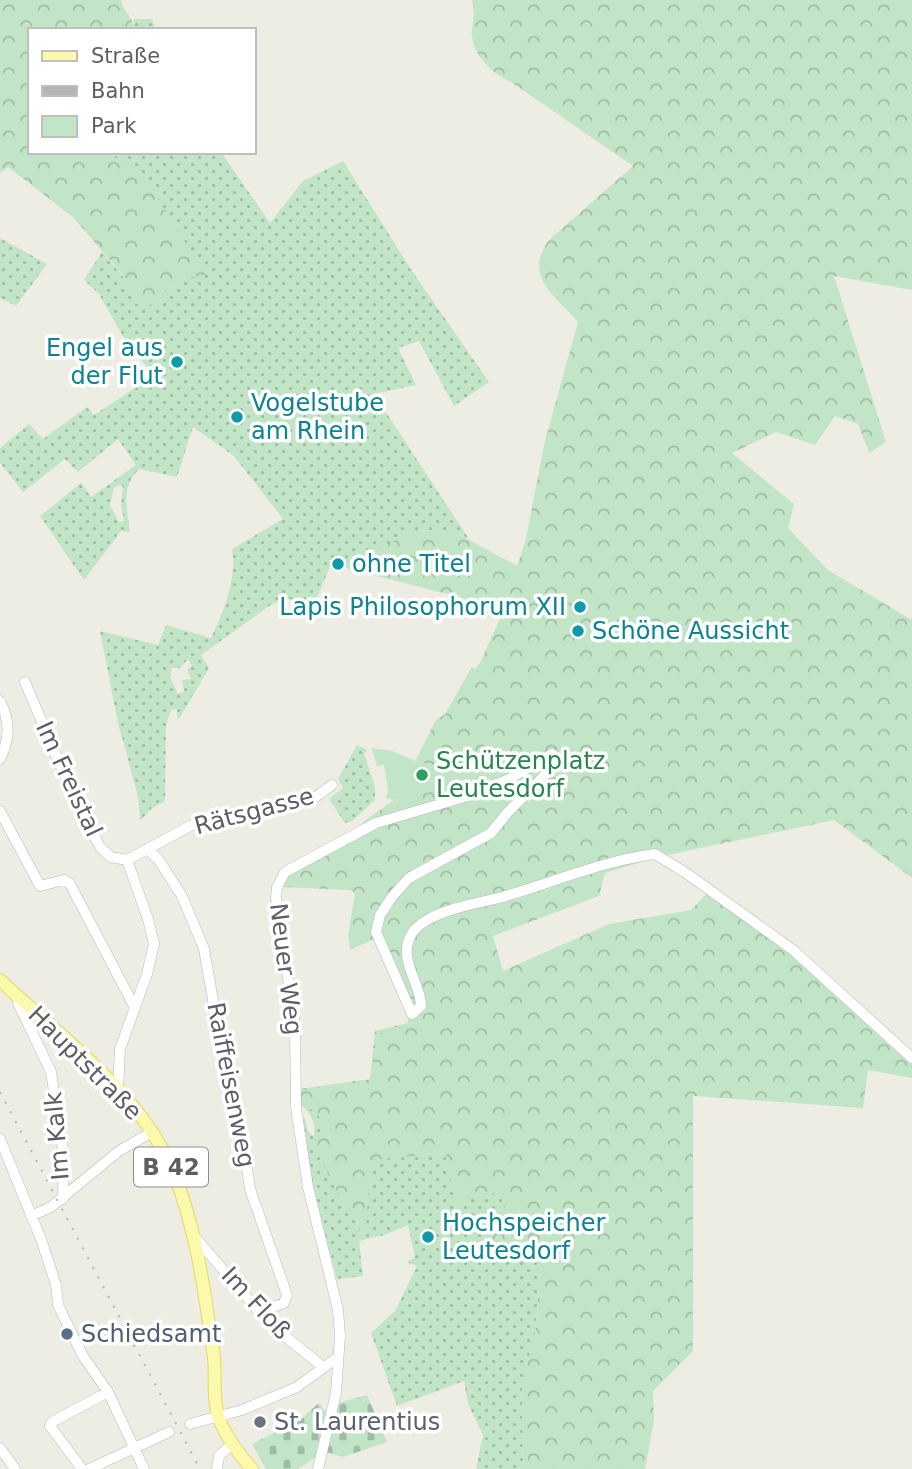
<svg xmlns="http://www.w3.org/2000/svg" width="912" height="1469" font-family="'DejaVu Sans',sans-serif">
  <defs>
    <pattern id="green-dots" width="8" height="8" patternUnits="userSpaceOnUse" patternTransform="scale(1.75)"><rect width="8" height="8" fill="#c2e4c7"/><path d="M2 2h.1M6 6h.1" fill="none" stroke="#a1bca5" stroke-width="1.8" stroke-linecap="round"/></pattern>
    <pattern id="forest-crowns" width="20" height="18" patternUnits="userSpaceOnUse" patternTransform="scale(1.75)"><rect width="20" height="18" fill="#c2e4c7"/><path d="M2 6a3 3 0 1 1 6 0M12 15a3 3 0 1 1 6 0" fill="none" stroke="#a1bca5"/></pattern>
    <pattern id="cemetery-stones" width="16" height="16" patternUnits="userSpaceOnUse" patternTransform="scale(1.75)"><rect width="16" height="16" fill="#c2e4c7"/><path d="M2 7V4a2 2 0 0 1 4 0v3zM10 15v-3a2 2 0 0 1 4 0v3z" fill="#a1bca5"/></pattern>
  </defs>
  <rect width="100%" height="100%" fill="#eeede4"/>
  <path fill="url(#green-dots)" fill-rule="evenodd" d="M134,19H152L156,30H134Z
    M108,152H221L270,223L303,181L343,161L412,271L489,382L454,406L419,341L398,348L416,385L374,394L469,539L453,531L411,530L349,569L338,563L331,564L314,605L289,599L272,604L201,655L209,668L179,719L177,718V709L171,710L166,725L165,801L151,809L140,821L138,796L118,723L100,631L158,645L166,625L211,638C224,612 237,578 232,549L283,519L234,456L193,427L177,477L139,469C120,489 127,506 130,532L121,531L84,580L40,516L81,483L91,497L136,465L118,439L78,472L65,459L23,492L0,463V448L29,424L43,439L87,407L94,415L154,376L124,338L99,294L84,280L102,252L126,280L166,289L185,278ZM118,485L123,486L121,505L124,521L119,522L110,505L114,488ZM188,659L192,666L187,669L191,679L182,680L184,691L178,694L170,677L172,668H180Z
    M0,238L47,264L16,306L0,298Z
    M357,745L367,750L364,753L375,787V800L352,821L345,823L329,799L343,788L338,779Z
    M468,992L391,1158L447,1153L492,1193L500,1197L505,1204L497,1223L476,1249L541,1262L535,1336L522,1380L523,1469H476L483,1435L468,1404L464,1381L397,1406L371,1333L395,1311L417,1266L407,1262L415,1257L408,1225L384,1235L359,1241L363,1276L337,1279L310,1177L301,1118H305L308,1131L314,1137C316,1122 311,1113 299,1103V1089L370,1079L375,1031L408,1023V1016L416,1019L422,1013Z"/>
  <path fill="url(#forest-crowns)" d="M0,0H121C123,14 133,13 134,30H30V152H108L147,181L206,275L185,278L166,289L161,306L135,304L126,279L73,217L8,167L0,173Z
    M472,0H912V290L834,276L886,442L869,453L858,424L835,416L815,445L776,432L732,453L794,504L788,528L828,570L912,620V878L834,820L658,857L605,873L599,896L493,936L503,971L609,924L691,910L708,892L795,956L912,1064V1078L868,1070L863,1108L693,1096V1351L653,1391L654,1420L645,1469H523L522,1380L535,1336L541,1262L476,1250L497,1223L505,1204L500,1197L492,1193L455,1203L446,1153L371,1160L366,1225L361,1231C342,1201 324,1173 316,1139C330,1121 317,1111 300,1104L298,1090L372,1082L376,1035L419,1018L379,937L350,950L348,935L355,893L350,890L283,887L288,875L358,837L363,822L394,800L465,784L455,770L415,761L436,720L445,714L472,667L475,669L480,663L502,614L459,597L349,569L411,530L453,531L517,566L525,543L545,441L578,322C554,294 524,278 548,241L633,166L511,82C492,73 469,53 472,28C474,17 474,12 472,0Z"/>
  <path fill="url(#cemetery-stones)" d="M367,1395L387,1442L343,1457L326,1452L339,1403Z
    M319,1403L326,1412L315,1458L298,1469H266L252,1444L301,1419Z"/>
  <path fill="#c2e4c7" d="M372,748L392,751L415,761L455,770L466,784L394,800L386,798L388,790L384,765L377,766Z"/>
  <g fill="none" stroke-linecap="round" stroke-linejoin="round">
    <g stroke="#b6b8bd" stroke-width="11">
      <path id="minor" d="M25,682L75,800L100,847L111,857L127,860
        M0,701C10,720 10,740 0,759
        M0,811L40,886L64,880L70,884L134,1006
        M147,849L158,859L182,896L204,949L230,1097L244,1149L250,1189L287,1295L284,1303L258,1312
        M127,860L192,825L317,796L332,785
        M18,997V1003L51,1072L64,1155L63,1199
        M118,1090L120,1049L147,974L154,944L148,919L127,860
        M0,1139L41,1239L56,1285L58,1305L83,1356L108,1392L144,1469
        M31,1216L51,1207L119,1151L152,1132
        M193,1235L269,1323L323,1367
        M190,1424L242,1410L297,1387L338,1357
        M0,1448L15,1469
        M82,1469L50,1426L52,1422L108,1392
        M89,1469L169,1432
        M217,1469L219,1456L232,1444
        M318,1469L336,1393L340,1336L338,1310L308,1187L296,1108L295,1025L276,897L277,887L285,872L376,823L468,796L511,778L552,754L556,758L554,766L508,812L491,833L409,878L392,897L380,915L376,932L412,1014L421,1006C421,984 400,963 409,939C412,931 420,924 427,920C452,906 482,903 509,895C558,880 604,861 655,854L686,873L793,950L912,1058"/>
    </g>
    <g stroke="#ead661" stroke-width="14">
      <path id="major" d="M0,980C61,1038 140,1092 173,1171C197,1230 205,1295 214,1358C216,1378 212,1401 220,1421C227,1439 239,1454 252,1469"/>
    </g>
    <use href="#minor" stroke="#fff" stroke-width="10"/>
    <use href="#major" stroke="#fbf9ac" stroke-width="12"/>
    <path stroke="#b4b5b5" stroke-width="2" stroke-dasharray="2 9" stroke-linecap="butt" d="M0,1092L200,1469"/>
  </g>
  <g fill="#0f9aa8" stroke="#fff" stroke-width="2.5">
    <circle cx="177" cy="362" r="7"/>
    <circle cx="237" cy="417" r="7"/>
    <circle cx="338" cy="564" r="7"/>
    <circle cx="580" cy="607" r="7"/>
    <circle cx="578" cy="631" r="7"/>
    <circle cx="428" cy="1237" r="7"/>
  </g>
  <circle fill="#2e9e5b" stroke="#fff" stroke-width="2.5" cx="422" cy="775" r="7"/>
  <circle fill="#5c6f8a" stroke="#fff" stroke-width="2.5" cx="67" cy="1334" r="7"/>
  <circle fill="#6b7280" stroke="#fff" stroke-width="2.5" cx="260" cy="1422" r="7"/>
  <g text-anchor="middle" stroke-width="7" stroke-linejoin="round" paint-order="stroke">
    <rect fill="#fff" stroke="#8d8e92" stroke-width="2" x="134" y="1147.5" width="74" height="39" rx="5"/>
    <g font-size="23" font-weight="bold" fill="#5c5e64">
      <text x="171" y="1175">B 42</text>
    </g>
    <g font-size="24" fill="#0d838f" stroke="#fff" text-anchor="start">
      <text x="163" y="356" text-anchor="end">Engel aus<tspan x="163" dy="28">der Flut</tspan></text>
      <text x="251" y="411">Vogelstube<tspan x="251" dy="28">am Rhein</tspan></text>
      <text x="352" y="572">ohne Titel</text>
      <text x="566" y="615" text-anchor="end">Lapis Philosophorum XII</text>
      <text x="592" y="639">Schöne Aussicht</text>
      <text x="442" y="1231">Hochspeicher<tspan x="442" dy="28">Leutesdorf</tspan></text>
    </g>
    <g font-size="24" fill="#27864d" stroke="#fff" text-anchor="start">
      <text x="436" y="769">Schützenplatz<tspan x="436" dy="28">Leutesdorf</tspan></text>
    </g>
    <g font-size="24" fill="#5c5e64" stroke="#fff">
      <text transform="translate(69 779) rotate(65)" y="8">Im Freistal</text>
      <text transform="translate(254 811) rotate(-15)" y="8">Rätsgasse</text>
      <text transform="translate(286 969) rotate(83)" y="8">Neuer Weg</text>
      <text transform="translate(85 1063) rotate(45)" y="8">Hauptstraße</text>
      <text transform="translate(231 1085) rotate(79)" y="8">Raiffeisenweg</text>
      <text transform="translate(57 1136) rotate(-95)" y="8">Im Kalk</text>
      <text transform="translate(256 1303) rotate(47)" y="8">Im Floß</text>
    </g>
    <g font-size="24" fill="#4e5e75" stroke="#fff" text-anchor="start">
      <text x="81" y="1342">Schiedsamt</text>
    </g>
    <g font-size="24" fill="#5b616d" stroke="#fff" text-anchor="start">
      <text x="274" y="1430">St. Laurentius</text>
    </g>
  </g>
  <rect x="28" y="28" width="228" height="126" fill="#ffffff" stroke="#bebfc1" stroke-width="2"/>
  <rect x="42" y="51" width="35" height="10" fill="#fbf9ac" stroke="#bebfc1" stroke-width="2"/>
  <text x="91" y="63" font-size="21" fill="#5c5e64">Straße</text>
  <rect x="42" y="86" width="35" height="10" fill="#b4b5b5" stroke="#bebfc1" stroke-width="2"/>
  <text x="91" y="98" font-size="21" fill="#5c5e64">Bahn</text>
  <rect x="42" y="116" width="35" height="21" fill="#c2e4c7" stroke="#bebfc1" stroke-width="2"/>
  <text x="91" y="133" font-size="21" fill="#5c5e64">Park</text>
</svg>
